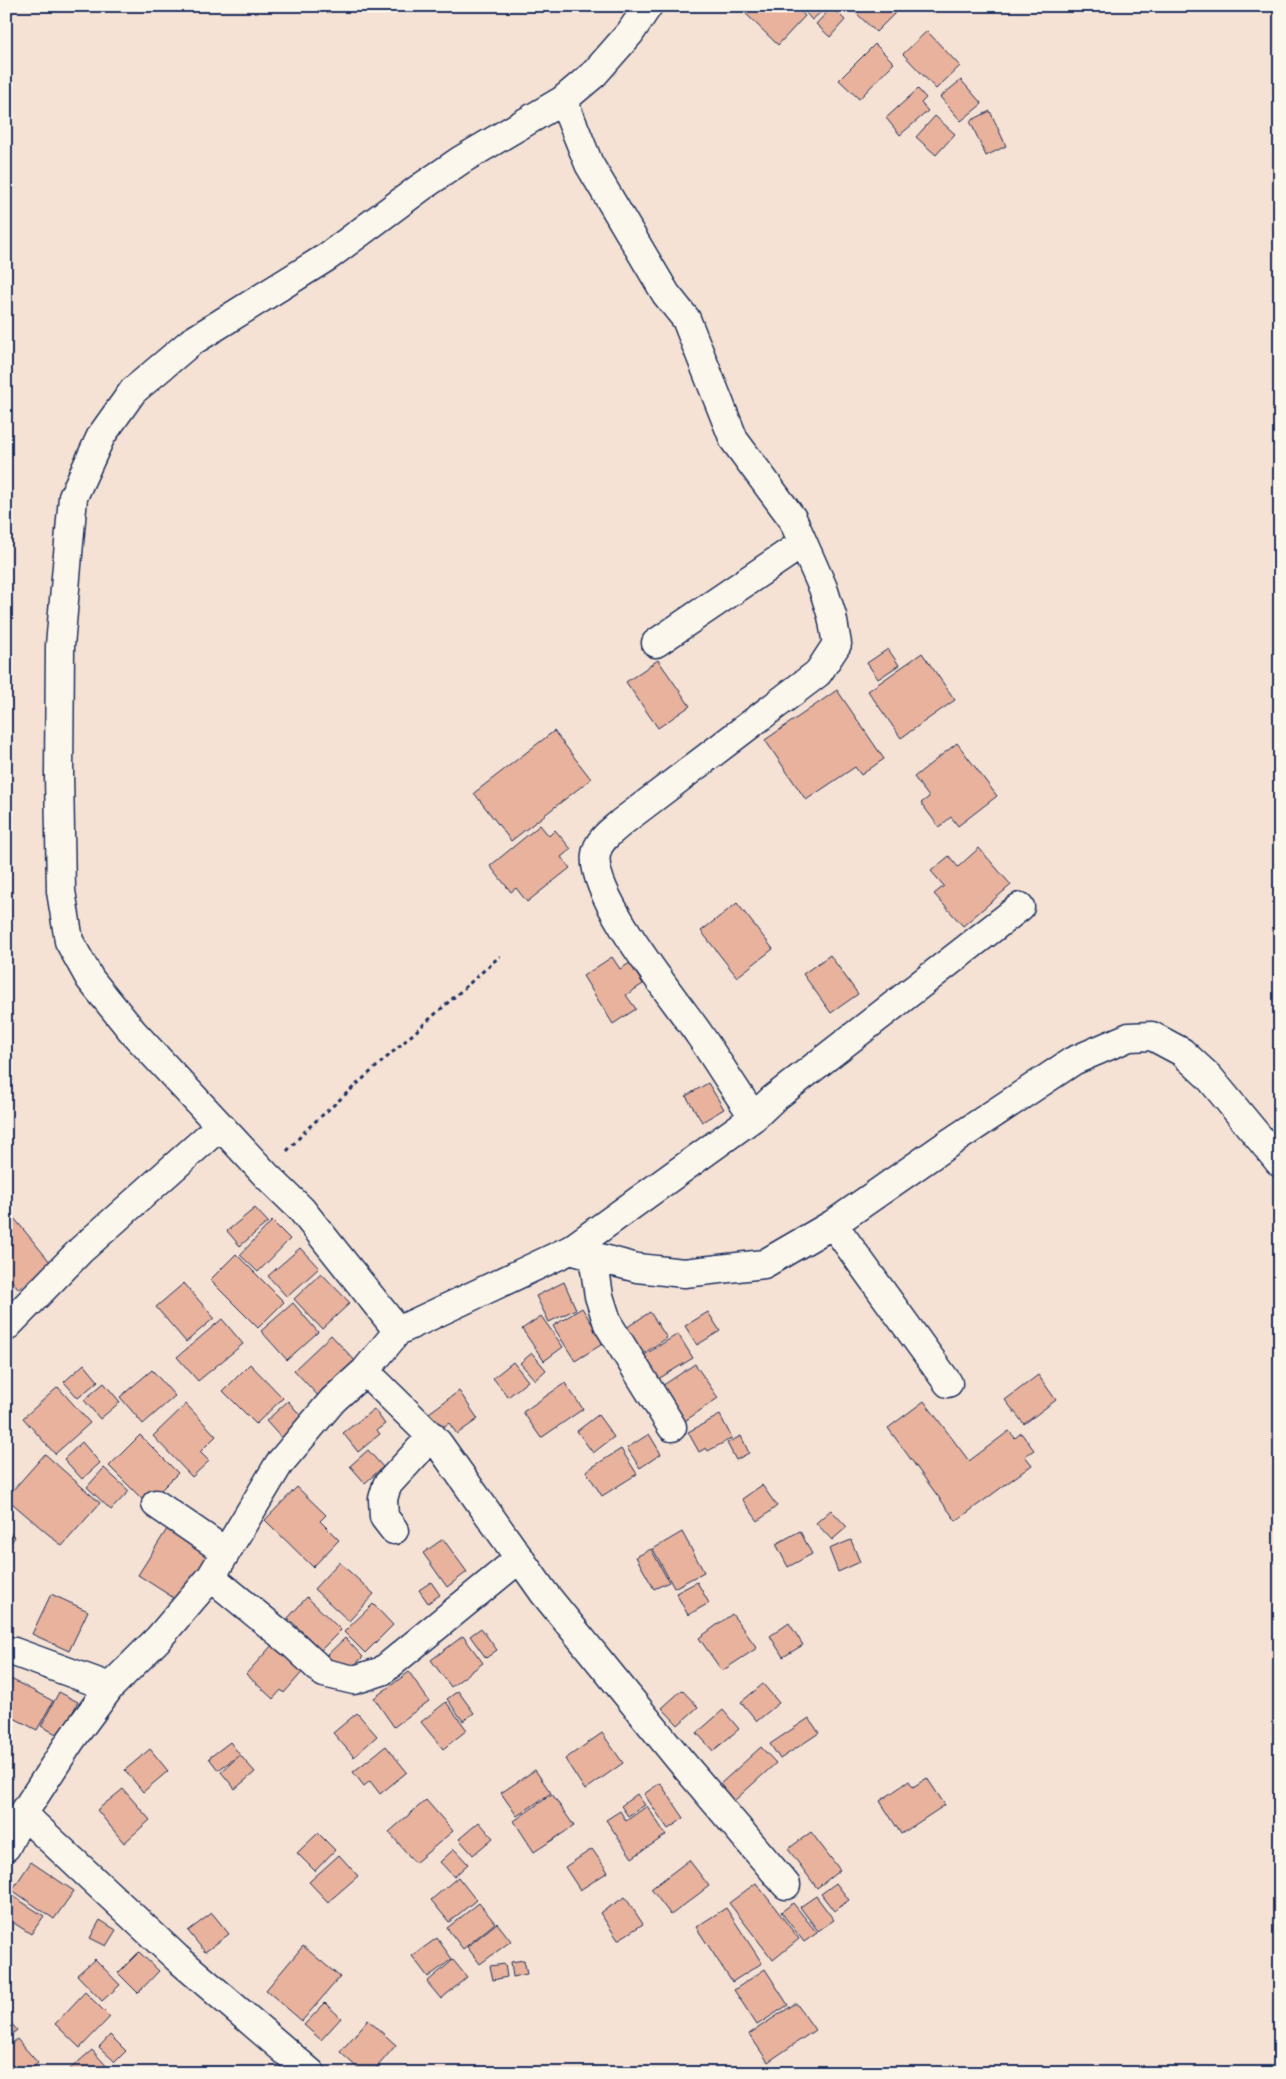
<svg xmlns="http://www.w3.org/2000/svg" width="1286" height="2079" font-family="'Balsamiq Sans',sans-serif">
  <rect width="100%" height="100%" fill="#f5e2d4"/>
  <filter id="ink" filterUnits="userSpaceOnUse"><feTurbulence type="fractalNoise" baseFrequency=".02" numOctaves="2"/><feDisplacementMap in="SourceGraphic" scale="10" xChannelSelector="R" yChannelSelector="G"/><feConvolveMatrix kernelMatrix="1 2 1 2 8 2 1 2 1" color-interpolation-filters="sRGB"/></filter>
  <g filter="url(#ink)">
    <path fill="#e8b29c" stroke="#1b2f5e" d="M742,6H795L805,16L778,45L740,8Z
      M800,6H828L812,20Z
      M856,6H899L900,8L876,32L853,10Z
      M832,7L845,20L830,37L816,24Z
      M927,31L960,66L936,89L903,54Z
      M875,44L894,63L859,99L839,80Z
      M961,80L982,104L961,121L940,97Z
      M918,89L926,98L921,103L928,111L900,135L886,118Z
      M990,111L1006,146L986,156L970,121Z
      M935,116L955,134L936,155L916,137Z
      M888,649L899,665L878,679L867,663Z
      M922,653L955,700L901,738L868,691Z
      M658,660L690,706L658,728L626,682Z
      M837,690L884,759L861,775L855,767L806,800L765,740Z
      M554,731L591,779L511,841L474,793Z
      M957,743L997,796L958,826L951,817L939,827L921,803L929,797L914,777Z
      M540,825L549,836L555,830L571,849L561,857L570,868L527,902L516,888L511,892L490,866Z
      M979,848L1011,885L963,926L934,894L944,886L931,871L949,856L958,867Z
      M737,903L773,949L737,977L701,931Z
      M830,955L858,994L831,1013L803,974Z
      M612,957L620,969L630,963L643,984L626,995L636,1009L613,1024L583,976Z
      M708,1083L724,1109L702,1122L686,1096Z
      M255,1208L268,1222L240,1246L227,1231Z
      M14,1218L51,1263L19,1289L6,1274V1225Z
      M272,1221L290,1239L258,1272L240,1255Z
      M300,1248L319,1268L287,1297L268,1276Z
      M236,1254L284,1302L258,1328L210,1280Z
      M321,1273L350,1303L322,1329L294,1299Z
      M564,1282L576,1309L549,1322L536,1296Z
      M184,1283L214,1318L186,1342L156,1307Z
      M293,1303L318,1332L287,1360L261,1331Z
      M582,1308L604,1343L575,1361L553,1326Z
      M650,1312L667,1338L643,1354L626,1328Z
      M708,1312L720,1331L697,1345L685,1326Z
      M541,1316L563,1347L544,1361L522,1329Z
      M222,1319L243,1344L198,1381L177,1357Z
      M678,1334L693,1358L655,1381L641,1357Z
      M331,1335L359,1365L322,1400L294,1370Z
      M532,1353L546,1370L535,1380L520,1363Z
      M513,1362L528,1381L508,1397L493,1378Z
      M84,1364L98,1381L78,1398L64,1382Z
      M250,1364L283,1398L256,1424L223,1391Z
      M695,1364L718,1398L685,1421L662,1386Z
      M152,1370L175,1396L143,1424L120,1397Z
      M1038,1375L1056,1400L1024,1424L1005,1400Z
      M104,1383L120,1402L100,1419L84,1400Z
      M565,1383L583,1409L541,1438L523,1412Z
      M58,1387L90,1423L55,1454L23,1418Z
      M459,1391L478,1419L457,1434L449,1423L440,1429L429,1413Z
      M288,1401L306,1422L285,1442L266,1421Z
      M924,1401L969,1461L1009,1431L1015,1438L1021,1433L1034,1450L1025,1456L1032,1465L956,1521L888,1428Z
      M186,1404L216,1436L200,1452L209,1461L192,1477L153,1436Z
      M374,1409L385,1424L377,1430L380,1434L358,1452L343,1433Z
      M598,1415L614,1437L593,1453L577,1431Z
      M720,1415L732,1438L708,1451L706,1448L699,1452L688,1432Z
      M649,1434L661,1454L640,1468L627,1448Z
      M140,1435L178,1473L147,1504L109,1466Z
      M741,1436L749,1453L736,1460L727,1443Z
      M82,1442L100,1463L82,1479L64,1459Z
      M621,1449L637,1474L602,1496L586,1471Z
      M368,1450L383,1467L365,1483L350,1466Z
      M45,1454L100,1503L62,1546L6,1498Z
      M104,1468L129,1491L111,1510L87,1487Z
      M762,1485L777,1506L758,1521L742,1499Z
      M297,1487L326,1515L320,1521L339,1540L313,1567L265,1520Z
      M831,1510L847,1527L832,1540L816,1523Z
      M169,1526L215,1556L183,1604L138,1575Z
      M6,1531L15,1537L6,1550Z
      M800,1531L812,1554L788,1567L776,1544Z
      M682,1532L704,1572L674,1588L653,1549Z
      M443,1539L467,1572L447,1587L423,1553Z
      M851,1540L860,1562L838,1572L829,1549Z
      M651,1549L669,1582L654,1589L636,1557Z
      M339,1562L374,1594L349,1621L314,1589Z
      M431,1582L440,1595L428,1603L419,1590Z
      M697,1582L709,1603L688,1615L676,1593Z
      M51,1594L88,1611L69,1651L32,1634Z
      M307,1597L341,1630L321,1650L288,1618Z
      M373,1604L393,1625L365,1653L344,1632Z
      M732,1614L757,1648L722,1671L699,1638Z
      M789,1623L803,1645L783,1657L770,1636Z
      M481,1628L497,1650L486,1658L470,1636Z
      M463,1636L483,1663L451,1687L431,1660Z
      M345,1638L363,1657L345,1674L327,1655Z
      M274,1643L304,1670L284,1693L281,1690L273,1699L246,1674Z
      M409,1672L429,1701L394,1727L374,1698Z
      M9,1678L53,1701L37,1730L6,1714V1683Z
      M763,1684L779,1703L757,1721L741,1702Z
      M682,1690L698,1707L678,1725L662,1708Z
      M458,1691L474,1713L463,1721L447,1699Z
      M59,1692L78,1702L60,1736L41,1726Z
      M446,1702L467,1730L443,1749L421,1722Z
      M723,1710L739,1729L713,1751L697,1733Z
      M357,1713L377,1736L354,1757L333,1733Z
      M809,1718L819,1733L780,1759L770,1744Z
      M602,1733L623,1763L585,1790L565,1759Z
      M230,1742L240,1755L218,1770L209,1758Z
      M386,1746L407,1772L380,1794L370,1781L364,1786L353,1772Z
      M761,1747L776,1763L734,1801L719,1785Z
      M150,1749L168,1771L143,1792L125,1770Z
      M240,1755L255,1772L235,1789L221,1772Z
      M535,1770L551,1793L517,1816L501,1793Z
      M927,1778L945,1805L901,1834L880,1801L909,1781L913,1787Z
      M660,1783L684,1818L668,1829L644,1794Z
      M123,1789L150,1820L124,1843L97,1810Z
      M552,1794L574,1826L534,1852L514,1821Z
      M637,1794L645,1805L628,1816L621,1806Z
      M426,1800L453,1831L415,1863L389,1832Z
      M647,1806L666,1835L632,1858L606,1820L620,1811L626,1821Z
      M479,1822L493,1838L473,1855L459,1839Z
      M811,1832L840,1870L817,1888L788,1849Z
      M318,1833L335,1850L315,1871L297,1853Z
      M454,1849L468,1864L454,1877L440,1862Z
      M592,1849L608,1872L580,1890L565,1867Z
      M339,1855L358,1876L328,1902L309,1882Z
      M689,1860L709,1886L671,1915L651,1889Z
      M31,1862L74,1891L54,1919L12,1890Z
      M458,1877L476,1900L449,1922L431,1900Z
      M756,1883L799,1939L773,1960L729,1903Z
      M836,1883L849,1900L834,1911L821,1894Z
      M8,1893L44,1916L31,1934L6,1918Z
      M816,1896L834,1920L818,1931L800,1907Z
      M625,1897L643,1924L618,1940L600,1913Z
      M479,1903L495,1923L463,1949L447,1928Z
      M793,1903L817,1933L804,1942L781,1912Z
      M726,1908L762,1963L732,1982L696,1927Z
      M212,1913L229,1934L205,1952L188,1931Z
      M100,1920L116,1930L106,1946L90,1938Z
      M497,1923L511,1941L480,1964L467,1947Z
      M437,1938L452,1959L428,1977L412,1956Z
      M303,1946L340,1977L302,2021L266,1990Z
      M139,1952L159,1971L138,1993L118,1973Z
      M95,1959L120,1985L102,2001L77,1975Z
      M453,1960L467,1977L441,1999L427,1982Z
      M524,1960L527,1974L513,1977L511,1962Z
      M505,1964L507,1977L493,1980L490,1966Z
      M765,1969L788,2005L757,2025L734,1990Z
      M85,1992L110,2017L80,2048L55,2024Z
      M325,2003L341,2018L321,2040L304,2025Z
      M796,2003L815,2030L768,2062L749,2034Z
      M6,2017L17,2030L6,2039Z
      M368,2020L396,2045L372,2073H363L340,2052Z
      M110,2035L126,2051L115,2062L99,2047Z
      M17,2039L38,2063L27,2073H12L6,2066V2048Z
      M92,2050L111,2071L109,2073H73L70,2069Z"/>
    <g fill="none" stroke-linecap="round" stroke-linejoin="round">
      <g stroke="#1b2f5e" stroke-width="31">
        <path id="minor" d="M648,6L630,33L594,74L563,100L461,160L420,188L327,257L191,342L133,391L101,436L73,497L60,646L59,774L61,891L69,941L90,979L133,1032L266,1175L301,1209L398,1331L570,1250L754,1117L773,1099L1020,907
          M563,100L589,164L666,294L686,319L734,440L792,518L823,588L832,616L837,644L818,673L622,822C612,831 598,840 596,854C589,895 674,998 699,1034C718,1062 735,1090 754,1117
          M656,643L803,543
          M833,1224L948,1383
          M570,1250L637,1268L684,1273L764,1264L833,1224L945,1146L1073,1061L1129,1037L1152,1036L1182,1052L1209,1077L1280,1163
          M593,1256L599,1296L608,1324L672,1427
          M6,1327L81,1250L220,1126
          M365,1371L438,1443L544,1593L679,1759L786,1885
          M156,1504L226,1552
          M394,1530L384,1517L383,1499L387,1485L432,1436
          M211,1577L294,1645L324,1673L354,1680L382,1671L520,1558
          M6,1651L14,1652L110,1687
          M23,1814L177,1958L311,2073
          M6,1847L23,1814L71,1740L110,1687L158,1639L211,1577L279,1464L333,1400L365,1371L398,1331"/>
      </g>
      <path stroke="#1b2f5e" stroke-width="3" stroke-dasharray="4 4" stroke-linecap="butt" d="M287,1151L308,1128L500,956"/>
      <use href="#minor" stroke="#fbf7ec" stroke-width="28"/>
    </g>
  </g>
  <rect width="1286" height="2079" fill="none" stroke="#fbf7ec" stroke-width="25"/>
  <rect x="12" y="12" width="1261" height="2054" fill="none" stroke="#1b2f5e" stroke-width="2" filter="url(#ink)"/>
</svg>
